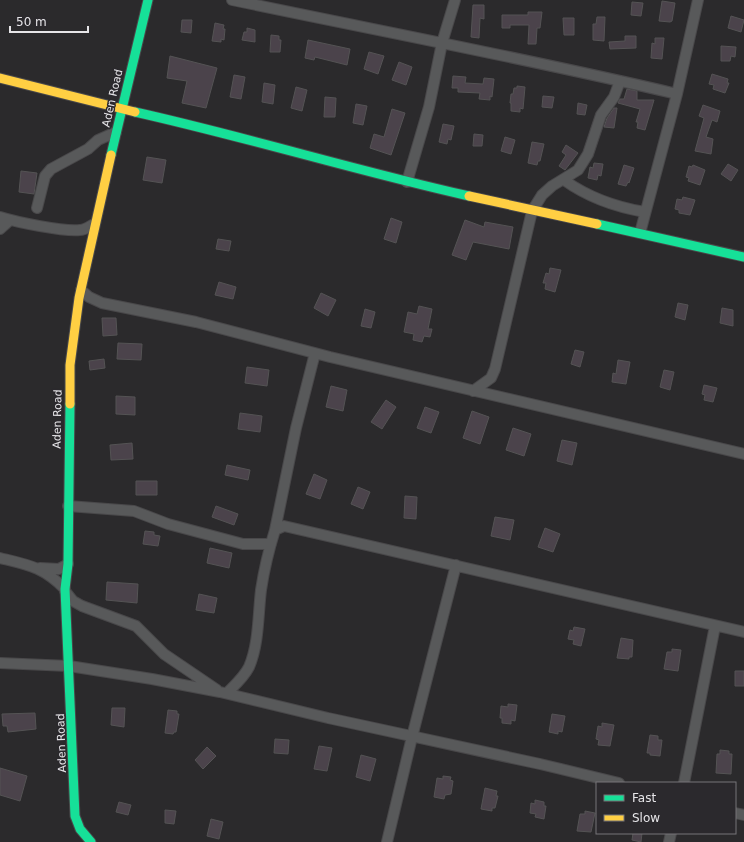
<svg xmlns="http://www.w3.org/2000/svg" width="744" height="842" font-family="'DejaVu Sans',sans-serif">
  <rect width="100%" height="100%" fill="#2b2a2c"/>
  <path fill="#4b434b" stroke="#545354" d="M662,1L675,3L672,21L670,22L659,21Z
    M632,2L643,3L641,16L631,15Z
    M473,5H484V19L480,18L479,38L471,37Z
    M528,12H542L540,28H537L536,44H528L529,25H510V28H502V15H528Z
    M731,16L744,20L741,32L728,28Z
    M597,17H605L604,41L593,40V24H596Z
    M563,18H574V35H564Z
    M182,20H192L191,33L181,32Z
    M215,23L224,25L223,29H225L224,40L221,39V42L212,41Z
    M247,28L255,30V42L242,40L244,32H247Z
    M271,35L279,36V40H281L280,52H270Z
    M625,36H636V48L610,49L609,42L625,41Z
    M655,38H664L662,59L651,58L652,43L655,44Z
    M308,40L350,49L347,65L315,57L314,60L305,58Z
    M721,46L736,47L735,57L731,56L730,61H721Z
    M369,52L384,56L378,74L364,69Z
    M170,56L217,68L206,108L182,103L187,81L167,78Z
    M399,62L412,67L406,85L392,80Z
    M712,74L728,79L727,83H729L725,93L713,89L714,85L709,84Z
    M234,75L245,77L241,99L230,97Z
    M453,76L466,77L465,83L483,84L484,78L494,79L492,97L490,96V100L479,99L480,93L458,92V88H452Z
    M264,83L275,85L273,104L262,102Z
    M517,86L525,87L523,109L520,108V112L511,111V103H510L511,94H513L514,88H517Z
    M296,87L307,90L302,111L291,108Z
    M627,89L637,91V100H654L645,130L637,128L638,122H636L640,109L618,103L620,99H624Z
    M543,96L554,97L552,108L542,107Z
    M325,97L336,98L335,117H324Z
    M578,103L587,105L585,115L577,114Z
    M356,104L367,106L363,125L353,123Z
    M703,105L720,111L717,122L712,120L706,137L713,139L711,154L695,151L704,118L699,116Z
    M614,108H617L614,128L604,127L607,118Z
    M392,109L405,113L391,155L370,148L374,134L384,137Z
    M443,124L454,126L451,140L448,139L447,144L439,142Z
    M474,134L483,135L482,146H473Z
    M505,137L515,140L511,154L501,151Z
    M532,142L544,144L540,161H538L537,165L528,163Z
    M566,145L578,153L565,170L559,166L566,155L562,152Z
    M147,157L166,160L162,183L143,180Z
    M594,163L603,164L601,176L598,175L597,180L588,178L590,167L593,168Z
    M728,164L738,170L731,181L721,174Z
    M624,165L634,168L629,183L628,182L626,186L618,184Z
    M693,165L705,170L700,185L688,181L689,178L686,177L689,166L692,167Z
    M21,171L37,173L34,194L19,192Z
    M683,197L695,200L690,215L679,213V210L675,209L677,199L682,200Z
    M391,218L402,222L396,243L384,239Z
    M465,220L484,227L485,222L513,227L509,249L473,242L466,260L452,255Z
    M218,239L231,241L229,251L216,249Z
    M550,268L561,270L555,292L545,289L546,283H543L546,273L549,274Z
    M219,282L236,287L233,299L215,295Z
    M321,293L336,300L328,316L314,308Z
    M678,303L688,305L685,320L675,317Z
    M419,306L432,309L428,329H432L430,337L424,336L422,342L413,340L414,334L404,332L408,312L417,314Z
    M722,308L733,310V326L720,323Z
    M365,309L375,312L371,328L361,326Z
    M102,318H116L117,335L103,336Z
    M118,343L142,344L141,360L117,359Z
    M575,350L584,352L580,367L571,364Z
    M104,359L105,368L90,370L89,361Z
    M618,360L630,362L626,384L612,382L613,373L616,374Z
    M247,367L269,370L267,386L245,383Z
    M664,370L674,372L670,390L660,387Z
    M704,385L717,388L713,402L704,400L705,395L702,394Z
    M331,386L347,390L343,411L326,407Z
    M116,396L135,397V415L116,414Z
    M386,400L396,407L382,429L371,422Z
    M425,407L439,412L431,433L417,428Z
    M472,411L489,417L480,444L463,438Z
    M240,413L262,416L260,432L238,429Z
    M513,428L531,434L524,456L506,450Z
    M562,440L577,443L572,465L557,461Z
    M132,443L133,459L111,460L110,445Z
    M227,465L250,470L248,480L225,475Z
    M314,474L327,480L320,499L306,494Z
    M136,481H157V495H136Z
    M358,487L370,492L363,509L351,504Z
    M405,496L417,497L416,519L404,518Z
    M216,506L238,514L234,525L212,517Z
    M495,517L514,520L510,540L491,536Z
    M545,528L560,534L553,552L538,547Z
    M145,531L154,532V535L160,536L158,546L143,544Z
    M210,548L232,553L229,568L207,563Z
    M107,582L138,584L137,603L106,600Z
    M199,594L217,598L214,613L196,610Z
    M574,627L585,629L581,646L573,644L574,640L568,639L570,630L573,631Z
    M621,638L633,640L632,657H629V659L617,658Z
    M672,649L681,650L678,671L664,669L667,652H672Z
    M735,671H744V686H735Z
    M508,704L517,705L515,721L511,720V724L502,723V718H500L501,706L508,707Z
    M112,708H125L124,727L111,725Z
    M168,710L177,711V714H179L176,732H174L173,734L165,733Z
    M35,713L36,729L8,732L7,726H3L2,714Z
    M552,714L565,716L562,732L558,731V734L549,732Z
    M602,723L614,725L610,746L598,745L599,740L596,739L598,726L602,727Z
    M650,735L658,736V740H662L660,756L650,755V753H647Z
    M275,739L289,740L288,754L274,753Z
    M319,746L332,748L327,771L314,769Z
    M207,747L216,756L203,769L195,760Z
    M720,750L729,751V754H732L731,774L716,773L717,754H720Z
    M361,755L376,759L370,781L356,777Z
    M0,768L27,776L20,801L0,795Z
    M443,776L451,777L450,780L453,781L451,794L445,795L444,799L434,797L437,778L443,779Z
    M485,788L497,791L496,796H498L495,808H492V811L481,809Z
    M535,800L544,802V806H546L544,819L535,817L536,814L530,813L531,803L535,804Z
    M119,802L131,805L128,815L116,812Z
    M165,810L176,811L174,824L165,823Z
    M585,811L595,813L591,832L577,831L580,814H585Z
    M211,819L223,822L219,839L207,836Z
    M633,833H642L641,842L632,840Z"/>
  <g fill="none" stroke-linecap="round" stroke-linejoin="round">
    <g stroke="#49484a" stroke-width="12">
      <path id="street" d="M232,0C380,31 529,59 677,94
        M564,180C589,198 615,207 645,212
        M407,182L429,107L442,43L455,0
        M37,208L45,176L51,169L88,149L98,140L116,132
        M0,217C16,222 64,232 80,230C85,230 90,226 94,224
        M0,229L10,220
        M640,233L677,94L698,0
        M81,290L89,297L102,303L196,322L330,357L744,454
        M473,391L491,378L495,369L532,211L542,195L552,186L578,170L588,154L601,115L614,97L620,81
        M68,506L134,511L168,524L243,544H271
        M275,530L296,428L315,353
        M0,558C29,565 43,567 65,589
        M40,568L59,569L68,564
        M65,591L73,601L82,606L136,626L164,654L217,690
        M0,663L69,666L152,679L220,692L328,718L540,764L619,783
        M227,693C235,685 244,677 249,667C259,644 258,615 261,590C264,570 269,549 275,530L284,526L744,632
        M684,783L715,626
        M735,813L744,815
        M387,842L412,737L456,565
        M669,842L671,833"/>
    </g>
    <g stroke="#49484a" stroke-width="11">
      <path id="fast" d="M135,112C247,137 357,171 469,196
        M111,155L148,0
        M597,224L744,257
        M70,404L68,564L65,589L75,816L80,829L91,842"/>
    </g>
    <g stroke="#49484a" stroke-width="11">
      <path id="slow" d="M0,78L135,112
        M469,196L597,224
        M70,404V365L79,298L111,155"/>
    </g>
    <use href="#street" stroke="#58595a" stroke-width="10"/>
    <use href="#fast" stroke="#16e098" stroke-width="9"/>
    <use href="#slow" stroke="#ffcf43" stroke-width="9"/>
  </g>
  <g text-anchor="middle" stroke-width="3" stroke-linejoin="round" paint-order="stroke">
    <g font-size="11" fill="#e6e5e8" stroke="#2b292d">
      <text transform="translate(112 98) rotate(-77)" y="4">Aden Road</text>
      <text transform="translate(57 419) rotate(-89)" y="4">Aden Road</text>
      <text transform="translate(61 743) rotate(-92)" y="4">Aden Road</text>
    </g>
  </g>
  <rect x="596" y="782" width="140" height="52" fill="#2b292d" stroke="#767478"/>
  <rect x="604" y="795" width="20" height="6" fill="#16e098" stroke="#767478"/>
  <text x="632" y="802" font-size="12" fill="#e6e5e8">Fast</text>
  <rect x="604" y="815" width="20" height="6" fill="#ffcf43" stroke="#767478"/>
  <text x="632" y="822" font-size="12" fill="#e6e5e8">Slow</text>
  <path d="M10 26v6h78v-6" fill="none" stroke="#e6e5e8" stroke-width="2"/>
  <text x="16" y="26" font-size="12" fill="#e6e5e8" stroke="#2b292d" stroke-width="3" paint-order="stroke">50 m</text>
</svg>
